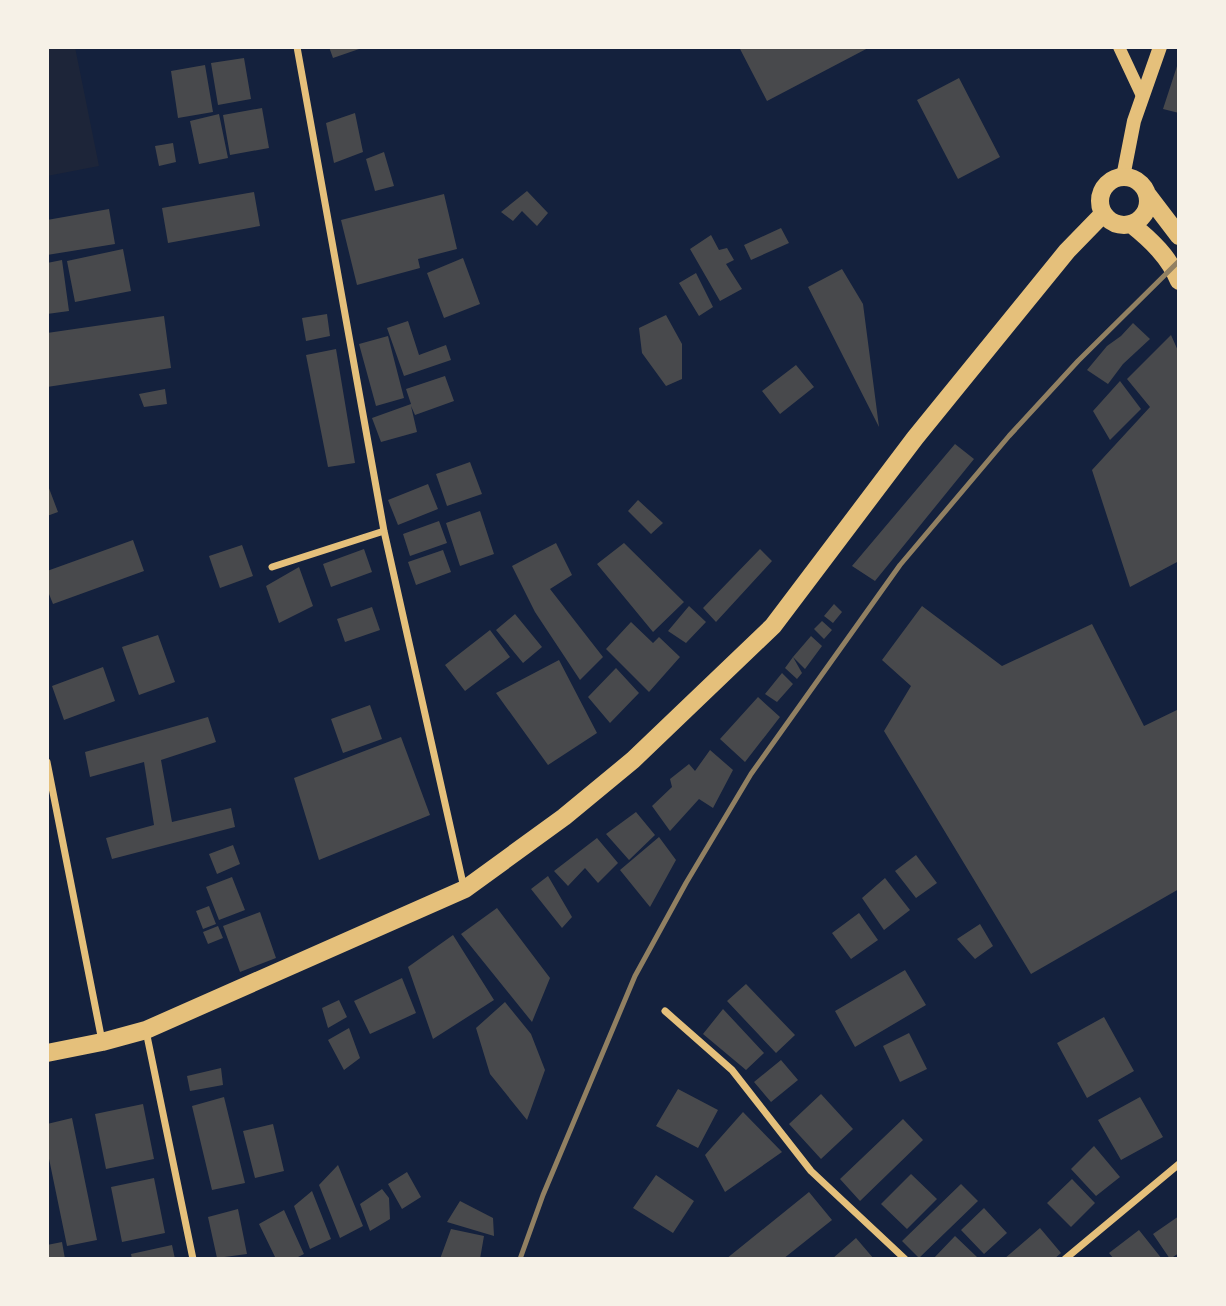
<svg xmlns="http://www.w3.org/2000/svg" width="1226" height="1306" font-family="'Roboto Serif',serif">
  <rect width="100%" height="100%" fill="#14213d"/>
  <path fill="#1d2539" d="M47,47H75L99,166L47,176Z"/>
  <path fill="#48494c" d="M329,47H362V48L333,58Z
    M739,47H870L767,101Z
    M244,58L251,99L218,105L211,63Z
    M1179,60V113L1163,109Z
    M205,65L213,112L178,118L171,71Z
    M959,78L1000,157L958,179L917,100Z
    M262,108L269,148L230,155L223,115Z
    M355,113L363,152L334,163L326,123Z
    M219,114L228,158L199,164L190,121Z
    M173,143L176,162L159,166L155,146Z
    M384,152L394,186L375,191L366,159Z
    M527,191L548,213L537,226L522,211L513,221L501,212Z
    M254,192L260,226L168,243L162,208Z
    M444,194L457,249L418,259L420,268L357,285L341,220Z
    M109,209L115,244L47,255V220Z
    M781,228L789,243L751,260L744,245Z
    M711,235L719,250L727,248L734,260L726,264L742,289L720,301L690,249Z
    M123,249L131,291L75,302L67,261Z
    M463,258L480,304L444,318L427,273Z
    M62,260L69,311L47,314V263Z
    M842,269L863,304L879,427L808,287Z
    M696,273L713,307L699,316L679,283Z
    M327,314L330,336L306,341L302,318Z
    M666,315L682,344V379L666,386L642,353L639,328Z
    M164,316L171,368L47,387V333Z
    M408,321L419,355L446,345L451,360L404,376L387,328Z
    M1133,323L1150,339L1123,364L1108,384L1087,370L1107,346L1121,336Z
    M1171,335L1179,353V561L1130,587L1092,470L1150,407L1127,379Z
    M388,336L404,398L376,406L359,344Z
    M336,349L355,463L328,467L306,355Z
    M796,365L814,387L780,414L762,391Z
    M445,376L454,401L415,415L411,406L417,432L381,442L372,418L411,404L406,389Z
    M1120,381L1141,409L1110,440L1093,411Z
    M165,389L167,404L144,407L139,394Z
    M955,444L974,459L875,581L852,566Z
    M470,462L482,494L447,506L436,474Z
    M47,483L58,512L47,516Z
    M428,484L438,509L398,525L388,500Z
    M638,500L663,523L651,534L628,511Z
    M480,511L494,554L460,566L446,523Z
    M439,521L447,543L410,556L403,534Z
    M133,540L144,571L53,604L47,589V571Z
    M556,543L572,575L550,589L603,657L580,680L535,612L512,566Z
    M624,543L684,602L653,632L597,564Z
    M242,545L253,576L220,588L209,556Z
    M364,549L372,572L331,587L323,564Z
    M760,549L772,561L716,622L703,608Z
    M443,550L451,572L416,585L408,562Z
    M299,567L313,606L279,623L266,586Z
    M834,604L842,612L833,623L824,616Z
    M689,606L706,622L686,643L668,631Z
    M922,606L1002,666L1092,624L1144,726L1179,709V889L1031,974L884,731L911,686L882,660Z
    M372,607L380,630L345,642L337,619Z
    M515,614L542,647L523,663L496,630Z
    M822,621L832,630L824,639L814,629Z
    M631,622L653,643L659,637L680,657L649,692L606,649Z
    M490,630L510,657L465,691L445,665Z
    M158,635L175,682L139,695L122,647Z
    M811,636L822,646L805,669L793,657L802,673L797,679L785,668L793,657Z
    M559,660L597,733L548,765L496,693Z
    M103,667L115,701L64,720L52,686Z
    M616,668L639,693L610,723L588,697Z
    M782,673L793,684L777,702L765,694Z
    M758,697L780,717L745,762L720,739Z
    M370,705L382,739L343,753L331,719Z
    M208,717L216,742L161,760L172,822L231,808L235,827L112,859L106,838L154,825L144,762L90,777L85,752Z
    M401,737L430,815L319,860L294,778Z
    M710,750L733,770L713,808L699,799L670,831L652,806L672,787L670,779L689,764L695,771Z
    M636,812L655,835L629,860L606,834Z
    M659,837L676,860L650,907L620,870Z
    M597,838L618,863L598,883L585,868L568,886L554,871Z
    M233,845L240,864L217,874L209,854Z
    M916,855L937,883L916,898L895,871Z
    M548,876L572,917L562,928L531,889Z
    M232,877L245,910L219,920L206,887Z
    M885,878L910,910L884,930L862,898Z
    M209,906L216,924L203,929L196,911Z
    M497,908L550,978L532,1022L461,934Z
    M260,912L276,958L240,972L223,926Z
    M859,913L878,940L851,959L832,933Z
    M980,924L993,946L975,959L957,939Z
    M218,926L223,938L208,944L203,932Z
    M453,935L494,1000L433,1039L408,967Z
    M905,970L926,1005L855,1047L835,1011Z
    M402,978L416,1013L370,1034L354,1001Z
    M746,984L795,1035L776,1053L727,1001Z
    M339,1000L347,1017L328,1028L322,1008Z
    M505,1002L531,1034L545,1070L527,1120L490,1074L476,1028Z
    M723,1009L764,1053L746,1070L703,1034Z
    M1104,1017L1134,1071L1087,1098L1057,1043Z
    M349,1028L360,1058L344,1070L328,1040Z
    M909,1033L927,1069L900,1082L883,1046Z
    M781,1060L798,1080L771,1102L754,1082Z
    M221,1068L223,1085L190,1091L187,1076Z
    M678,1089L718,1110L698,1148L656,1126Z
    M821,1094L853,1129L821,1159L789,1124Z
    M224,1097L245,1183L212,1190L192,1106Z
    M1140,1097L1163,1137L1121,1160L1098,1120Z
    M143,1104L154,1159L106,1169L95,1114Z
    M743,1112L782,1152L725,1192L705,1155Z
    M72,1118L97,1240L67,1246L47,1149V1124Z
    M903,1119L923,1140L860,1201L840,1179Z
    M273,1124L284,1171L255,1178L243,1131Z
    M1094,1146L1120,1177L1096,1196L1071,1169Z
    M338,1165L363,1226L340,1238L319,1185Z
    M407,1172L421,1197L402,1209L388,1184Z
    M911,1174L937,1199L907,1229L881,1204Z
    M656,1175L694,1201L673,1233L633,1208Z
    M154,1178L165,1233L122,1242L111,1187Z
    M1072,1179L1095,1203L1071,1227L1047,1203Z
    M961,1184L978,1201L919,1258L902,1241Z
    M382,1189L389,1198L390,1219L370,1231L360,1204Z
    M312,1191L331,1239L310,1249L294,1206Z
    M809,1192L832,1220L783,1259H726Z
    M460,1201L493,1218L494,1236L447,1222Z
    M984,1208L1007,1233L984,1254L961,1230Z
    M238,1209L247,1254L217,1258L208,1217Z
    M284,1210L304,1254L294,1259H276L259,1224Z
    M1179,1216V1253L1170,1259L1153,1234Z
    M1040,1228L1061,1253L1054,1259H1004Z
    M451,1229L484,1236L480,1259H440Z
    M1139,1230L1162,1259H1114L1109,1253Z
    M955,1236L977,1257L975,1259H933Z
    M856,1238L874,1259H832Z
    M62,1242L65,1259H47V1245Z
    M172,1245L175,1259H132L131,1254Z"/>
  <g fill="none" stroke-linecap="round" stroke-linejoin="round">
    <path stroke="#e5c07b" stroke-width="7" d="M297,47L384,531L464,888
      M272,567L384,531
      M47,762L102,1041
      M665,1011L732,1070L811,1171L905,1259
      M146,1031L193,1259
      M1065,1259L1179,1164"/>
    <path stroke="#e5c07b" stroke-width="12" d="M1119,47L1142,96"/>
    <path stroke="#e5c07b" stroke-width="14" d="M1123,177L1134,121L1160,47"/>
    <path stroke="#e5c07b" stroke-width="18" d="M1100 201a24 24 0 1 1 48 0a24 24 0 1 1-48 0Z
      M1147,194L1179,236
      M1131,224C1151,240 1169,257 1179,281
      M47,1053L102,1042L146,1030L465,889L564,817L633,760L773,626L915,438L1067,251L1103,214"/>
    <path stroke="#918062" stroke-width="5" d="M520,1259L543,1195L635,976L686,883L751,774L900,565L1009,436L1078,361L1179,261"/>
  </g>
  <rect width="1226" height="1306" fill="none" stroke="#f6f1e7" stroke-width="98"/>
</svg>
